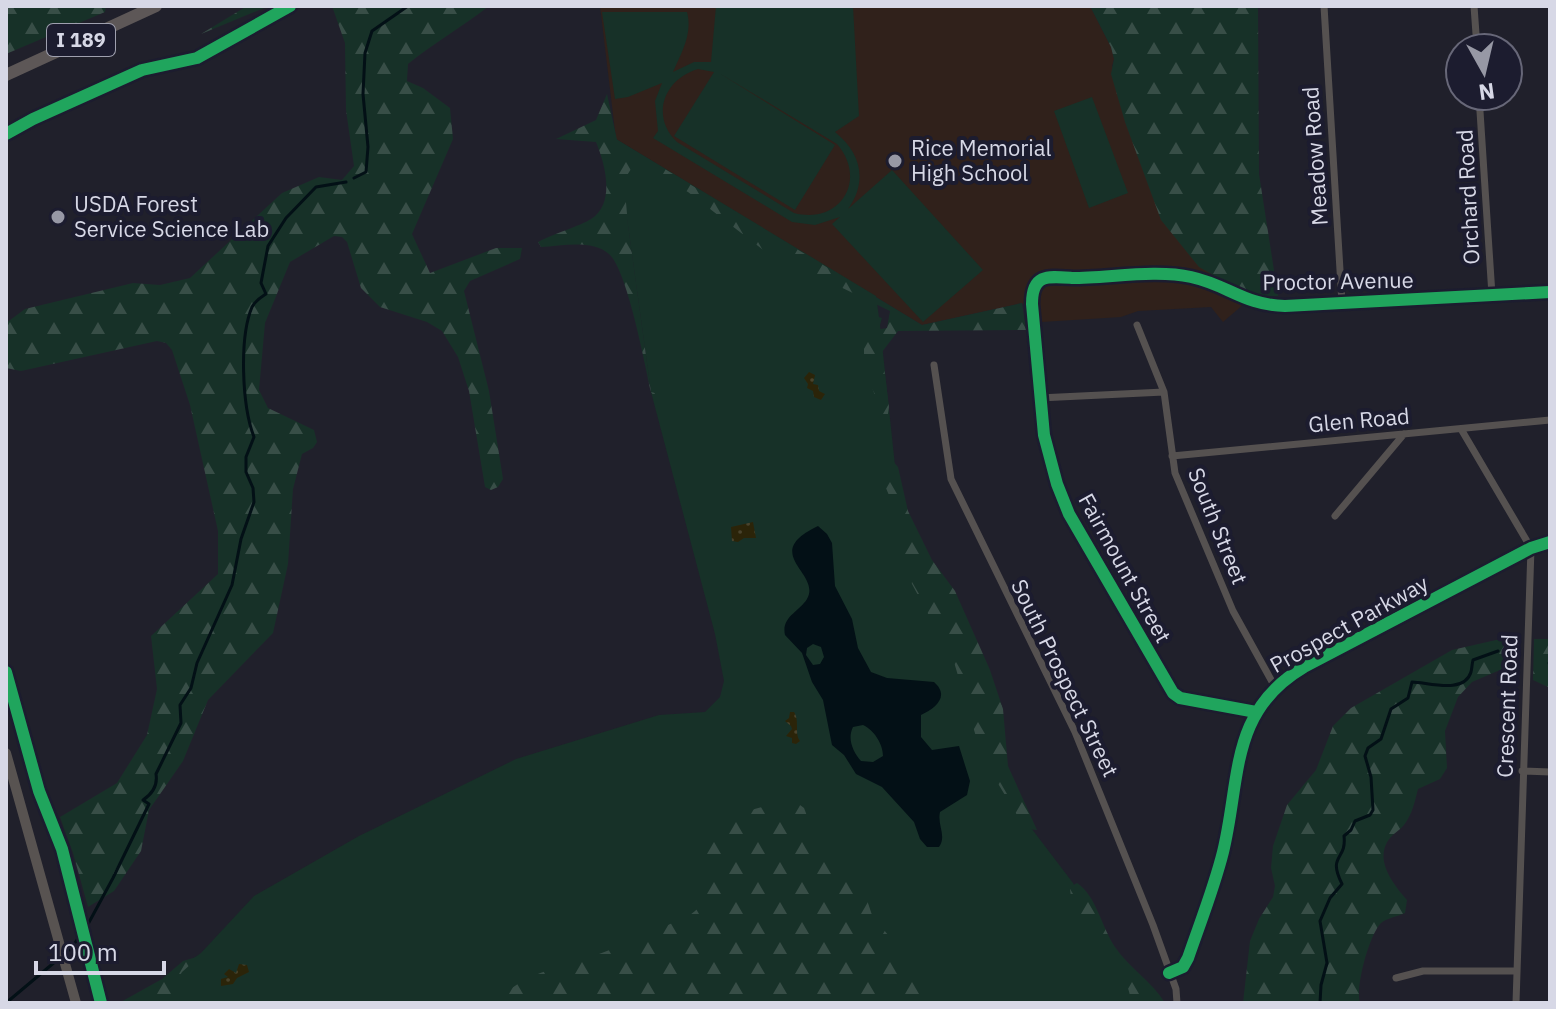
<svg xmlns="http://www.w3.org/2000/svg" width="1556" height="1009" font-family="'IBM Plex Sans',sans-serif">
  <defs>
    <pattern id="forest-firs" width="22" height="20" patternUnits="userSpaceOnUse" patternTransform="scale(2)"><rect width="22" height="20" fill="#173128"/><path d="M5 1l3.5 6h-7zM16 11l3.5 6h-7z" fill="#384e47"/></pattern>
    <pattern id="sand-dots" width="8" height="8" patternUnits="userSpaceOnUse" patternTransform="scale(2)"><rect width="8" height="8" fill="#2b2409"/><path d="M2 2h.1M6 6h.1" fill="none" stroke="#49432d" stroke-width="1.8" stroke-linecap="round"/></pattern>
  </defs>
  <rect width="100%" height="100%" fill="#20202b"/>
  <path fill="#30211b" d="M600,6H1090L1111,47L1114,59L1112,66L1229,283L1252,297L1223,322L1211,307L1138,311L1121,317L1041,322L1022,303L922,325L616,139Z"/>
  <path fill="#173128" fill-rule="evenodd" d="M716,6H853L859,116L835,132C861,153 868,181 848,209L892,170L983,270L923,322L832,224L840,217L815,225L792,222L653,138L658,131L655,101L662,83L628,97L615,99L602,12H687C693,34 681,53 673,72L694,62H711ZM698,69L714,72L674,136L795,210L835,145L719,73L837,144C868,180 840,225 794,213L677,142C650,116 664,79 698,69Z
    M1092,97L1128,193L1089,208L1054,111Z
    M616,139L876,296L879,317L882,318L880,325L899,503L1022,816L1073,883L1139,1003H129L201,953L254,896L359,836L516,759L659,715L705,712L720,697L724,681L715,634L651,392Z"/>
  <path fill="url(#forest-firs)" d="M6,6H106L105,12L6,54Z
    M247,6H269L201,34Z
    M332,6H489C462,27 434,43 408,64L407,81L423,88L450,108L453,139L412,234L430,273L496,248H522L520,259L470,281L464,291L489,391L503,479L498,487L491,490L485,487L469,391L458,357L442,331L427,322L380,307L361,288L347,242L342,237L334,236L290,262L265,323L259,390L268,408L314,430L317,442L313,448L302,454L293,489L288,564L273,633L208,700L183,761L149,810L141,851L114,891L88,907L73,853L60,817L117,783L147,735L157,689L151,636L218,574V531L190,405L172,350L166,343L157,341L21,371L6,368V323L25,309L133,283L160,285L190,278L282,193L319,177L342,180L354,166L346,110L345,43Z
    M1090,6H1258L1259,174L1278,296L1252,297L1199,267L1161,220L1125,122L1111,74L1114,59L1111,47Z
    M607,94L617,140L922,325L1022,303L1026,330L898,331L882,352L889,407L886,426L864,365V332L887,328L890,311L762,249L688,192L657,176L631,169L624,180L628,225L651,392L667,396V401L657,400L651,392C645,365 627,269 609,254C592,239 562,246 541,247L538,242C553,234 580,226 591,219C616,203 605,164 596,142L556,139L596,120Z
    M890,458L898,467L908,511L932,560L955,591L990,670L1003,709L1008,766L1037,830L1029,829L1017,815L982,757L954,662L912,584L903,548L899,519L883,481L881,459Z
    M1534,639H1550V688L1533,680Z
    M1496,640H1518L1517,669L1500,670L1472,682L1458,697L1445,731L1447,768L1440,779L1418,789C1415,801 1412,815 1404,825C1400,830 1394,833 1390,838C1373,859 1393,884 1407,900L1405,913C1399,916 1387,918 1381,923C1369,935 1355,988 1360,1003H1243L1250,941L1259,919L1273,897L1275,886L1271,868L1273,846L1287,805L1316,770L1333,726L1351,708L1452,650Z
    M796,802L804,808L809,821L810,832L816,844L854,872L862,885L872,915L912,965L930,1003H495C521,975 552,969 588,958C623,946 657,930 690,915C723,892 697,867 700,837C729,815 760,804 796,802Z
    M1077,883C1096,895 1102,928 1115,947C1129,968 1152,981 1165,1003H1131C1130,962 1070,928 1070,887Z
    M200,956L182,972L176,982L175,1003H119L162,979L183,961Z"/>
  <path fill="url(#sand-dots)" d="M809,372L815,375L813,384L818,385L819,391L825,394L821,400L814,397L813,391L807,388L808,384L804,378Z
    M753,522L756,538H744L738,542L732,541L731,527Z
    M790,712H794C800,721 794,733 800,741L796,744L792,743V738L786,736L792,729L791,726L785,721L789,718Z
    M239,964L247,965L249,972L237,978L233,984L221,986V979L228,977L224,974L229,969L236,973Z"/>
  <path fill="#031016" fill-rule="evenodd" d="M818,526L827,534L832,543L835,586L852,619L858,648L871,672L887,678L934,682C950,696 936,708 921,715V737L932,750L959,746L970,781L967,795L940,812C937,825 947,836 939,847H927L920,839L914,822L882,787L856,774L844,755L832,745L823,700L812,682L802,653L785,635C781,617 799,612 807,599C822,573 759,554 818,526ZM813,644L821,647L824,657L820,664L813,665L806,655L807,648ZM863,725C874,730 883,744 883,756L873,762L861,761C853,752 847,739 853,727Z"/>
  <g fill="none" stroke-linecap="round" stroke-linejoin="round">
    <path stroke="#031016" stroke-width="3" d="M354,178L366,172L368,147L363,94L365,53L372,31L408,6
      M1549,663H1550
      M87,926L113,878L149,804L143,800C152,794 158,786 156,774L181,723L180,705L191,688L197,663L232,585L241,539L254,502L253,488L246,472V457L254,437C242,406 239,338 252,307C255,301 260,298 266,294L261,283L268,246L286,218L316,187L346,182
      M70,950L79,937
      M6,1003L56,961
      M1320,1003L1321,985L1327,963L1320,921L1330,898L1342,884C1327,854 1347,861 1344,836L1351,830L1355,821L1370,815L1373,810L1371,777L1365,756L1368,748L1381,739L1391,709L1408,698L1412,682C1427,682 1464,695 1471,672C1472,668 1472,664 1473,660L1498,651"/>
    <path stroke="#555150" stroke-width="7" d="M1324,6L1342,303
      M1474,6L1477,48
      M1479,96L1492,295
      M1137,325L1164,392L1175,473L1233,611L1275,687
      M934,365L951,479L1075,732L1153,925L1176,989L1177,1003
      M1039,398L1164,392
      M1461,429L1531,548L1516,1003
      M1172,456L1550,420
      M1335,516L1404,434
      M1256,712L1180,698L1173,693L1069,514L1057,484L1044,435L1032,304C1032,274 1047,276 1072,278C1109,278 1156,269 1191,277C1228,285 1244,305 1285,306L1550,292
      M1522,771L1550,772
      M1169,973L1183,967L1188,958C1200,923 1214,888 1223,852C1241,778 1229,711 1304,667L1531,548L1550,542
      M1396,978L1423,971H1517"/>
    <path stroke="#585351" stroke-width="10" d="M6,753L76,1003"/>
    <path stroke="#5d5757" stroke-width="12" d="M6,75L156,6"/>
    <g stroke="#1c1c2f" stroke-width="17">
      <path id="cycleway" d="M6,134L33,119L142,70L197,58L290,6
        M6,672L39,791L62,849L101,1003
        M1256,712L1180,698L1173,693L1069,514L1057,484L1044,435L1032,304C1032,274 1047,276 1072,278C1109,278 1156,269 1191,277C1228,285 1244,305 1285,306L1550,292
        M1169,973L1183,967L1188,958C1200,923 1214,888 1223,852C1241,778 1229,711 1304,667L1531,548L1550,542"/>
    </g>
    <use href="#cycleway" stroke="#20a55d" stroke-width="12"/>
  </g>
  <g fill="#9798a5" stroke="#1c1c2f" stroke-width="3">
    <circle cx="895" cy="161" r="8"/>
    <circle cx="58" cy="217" r="8"/>
  </g>
  <g text-anchor="middle" stroke-width="8" stroke-linejoin="round" paint-order="stroke">
    <rect fill="#1c1c2f" stroke="#9fa0af" stroke-width="2" x="47" y="24" width="68" height="32" rx="6"/>
    <g font-size="20" font-weight="bold" fill="#d7d8e6">
      <text x="81" y="47">I 189</text>
    </g>
    <g font-size="22" fill="#d7d8e6" stroke="#1c1c2f" text-anchor="start">
      <text x="911" y="156">Rice Memorial<tspan x="911" dy="25">High School</tspan></text>
      <text x="74" y="212">USDA Forest<tspan x="74" dy="25">Service Science Lab</tspan></text>
    </g>
    <g font-size="22" fill="#d7d8e6" stroke="#1c1c2f">
      <text transform="translate(1315 156) rotate(-94)" y="8">Meadow Road</text>
      <text transform="translate(1468 197) rotate(-93)" y="8">Orchard Road</text>
      <text transform="translate(1338 281) rotate(-1)" y="8">Proctor Avenue</text>
      <text transform="translate(1359 420) rotate(-5)" y="8">Glen Road</text>
      <text transform="translate(1218 526) rotate(68)" y="8">South Street</text>
      <text transform="translate(1125 568) rotate(61)" y="8">Fairmount Street</text>
      <text transform="translate(1349 624) rotate(-29)" y="8">Prospect Parkway</text>
      <text transform="translate(1065 678) rotate(64)" y="8">South Prospect Street</text>
      <text transform="translate(1507 706) rotate(-88)" y="8">Crescent Road</text>
    </g>
  </g>
  <rect width="1556" height="1009" fill="none" stroke="#d7d8e6" stroke-width="16"/>
  <g transform="translate(1484 72) rotate(172)"><circle r="38" fill="#1c1c2f" stroke="#676778" stroke-width="2"/>
  <path d="M0-6L14 30L0 20L-14 30Z" fill="#9798a5"/>
  <text y="-12" font-size="22" font-weight="bold" text-anchor="middle" fill="#d7d8e6">N</text>
  </g>
  <path d="M36 961v12h128v-12" fill="none" stroke="#d7d8e6" stroke-width="4"/>
  <text x="48" y="961" font-size="24" fill="#d7d8e6" stroke="#1c1c2f" stroke-width="6" paint-order="stroke">100 m</text>
</svg>
